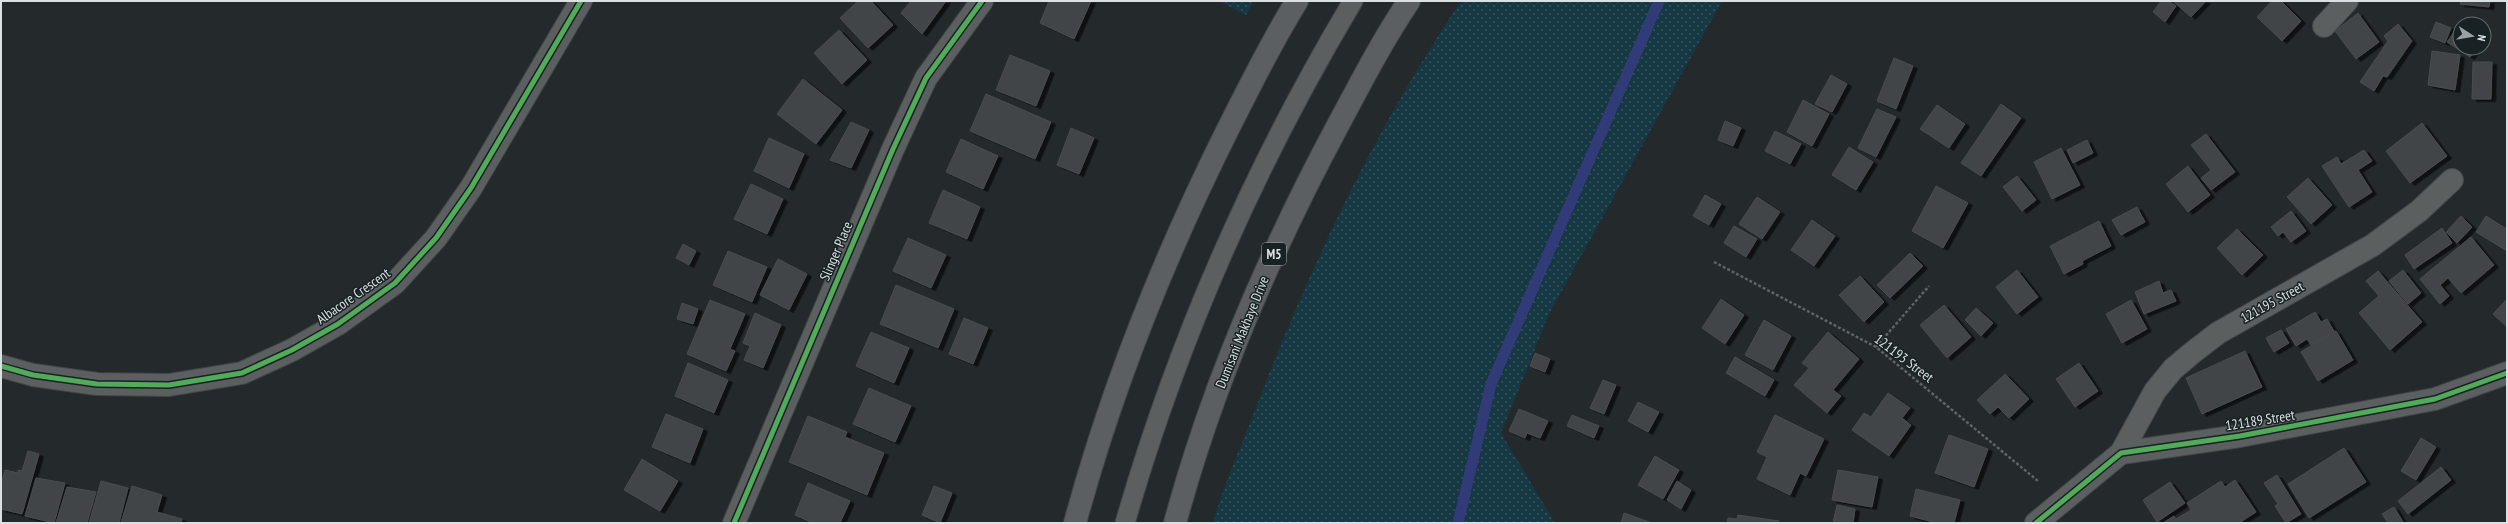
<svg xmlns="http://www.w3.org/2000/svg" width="2508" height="524" font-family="'PT Sans Narrow',sans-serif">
  <defs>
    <pattern id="grass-dots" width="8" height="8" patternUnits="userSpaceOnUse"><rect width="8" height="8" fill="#153843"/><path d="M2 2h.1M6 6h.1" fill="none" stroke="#36545e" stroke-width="1.8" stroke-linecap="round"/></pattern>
    <filter id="shadow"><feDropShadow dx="4.5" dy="2.5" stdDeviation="0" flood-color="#0009"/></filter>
  </defs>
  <rect width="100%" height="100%" fill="#24292b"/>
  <path fill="url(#grass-dots)" d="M1219,1H1254L1246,15Z
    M1461,1H1722L1549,314L1501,433L1555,523H1213C1223,485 1241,447 1255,410C1309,268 1376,127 1461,1Z"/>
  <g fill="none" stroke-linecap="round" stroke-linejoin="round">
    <path stroke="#313b78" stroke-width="11" d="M1458,523L1491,384L1659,1"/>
  </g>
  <path fill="#424547" stroke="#494c4e" filter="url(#shadow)" d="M858,1H871L893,25L868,48L840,18Z
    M911,1H946L922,34L901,13Z
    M1049,1H1091L1074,39L1040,23Z
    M2161,1H2168L2176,6L2165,22L2153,12Z
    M2173,1H2206L2191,17Z
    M2272,1H2281L2301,21L2282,41L2257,17Z
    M2461,1H2490L2489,7L2460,4Z
    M2358,13L2379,42L2356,59L2335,31Z
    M2436,22L2451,28L2445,43L2430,37Z
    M2398,24L2412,41L2387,77L2383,76L2374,91L2360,82L2388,41L2384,36Z
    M2457,28L2460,30V48H2476L2470,57L2447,42Z
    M839,30L867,60L842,84L814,53Z
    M2432,51L2460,55L2455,90L2428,85Z
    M1010,55L1050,71L1036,106L996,90Z
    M1894,58L1913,66L1896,109L1877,101Z
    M2473,62H2492L2491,99H2472Z
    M1831,75L1847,84L1832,112L1815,104Z
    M803,79L842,110L816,144L777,114Z
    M986,94L1051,122L1035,159L970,131Z
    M1803,100L1829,114L1812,146L1787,132Z
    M2001,104L2021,118L1981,176L1961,163Z
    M1937,105L1965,124L1949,148L1920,129Z
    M1877,109L1896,117L1876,157L1858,148Z
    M1725,121L1741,128L1733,146L1718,140Z
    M851,122L869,130L851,168L830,160Z
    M2422,123L2447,156L2410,183L2386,151Z
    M1071,128L1094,138L1079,174L1057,165Z
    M1775,131L1801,144L1790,164L1765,151Z
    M2206,134L2235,172L2211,190L2201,178L2211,170L2191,145Z
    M769,138L804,154L789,188L754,171Z
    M961,139L998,156L983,189L946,172Z
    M2087,140L2093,153L2073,163L2067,150Z
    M1849,147L1873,162L1856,190L1832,175Z
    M2061,148L2080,185L2052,199L2034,162Z
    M2364,150L2372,161L2358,170L2372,192L2349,207L2322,166L2337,157L2341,164Z
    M2188,166L2210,195L2188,212L2166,184Z
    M2017,176L2036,200L2022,211L2003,187Z
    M2308,178L2332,205L2311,224L2287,197Z
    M751,184L783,199L767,234L734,219Z
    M1936,186L1968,203L1943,248L1912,231Z
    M943,190L980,207L967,239L929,223Z
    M1705,195L1721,204L1709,225L1693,216Z
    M1757,197L1780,212L1762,239L1739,224Z
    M2137,207L2145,222L2121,235L2112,220Z
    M2291,211L2306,231L2291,242L2283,232L2278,236L2271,227Z
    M2461,216L2472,227L2457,243L2446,232Z
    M2486,216L2507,229V251L2476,232Z
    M1812,220L1835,236L1814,266L1791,250Z
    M2099,221L2111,246L2082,261L2083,264L2064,274L2050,246Z
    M1734,226L1757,239L1746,257L1724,243Z
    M2442,228L2452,243L2414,269L2405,255Z
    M2237,229L2263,255L2242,275L2217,248Z
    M2471,237L2494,265L2461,293L2448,278L2440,285L2449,296L2440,304L2420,279Z
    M908,238L946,255L931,288L893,271Z
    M683,244L696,251L689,265L676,258Z
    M728,251L767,267L752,302L713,285Z
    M1910,253L1923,266L1890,298L1877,285Z
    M778,259L807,274L789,310L760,295Z
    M2017,270L2038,297L2017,314L1996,287Z
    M2403,270L2421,293L2408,304L2389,281Z
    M2378,271L2422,322L2390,350L2359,313L2379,296L2366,281Z
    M1860,276L1884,302L1864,322L1839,295Z
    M2159,281L2163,293L2171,290L2176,301L2144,314L2135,292Z
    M896,285L954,309L938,348L880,324Z
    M1721,299L1744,315L1725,344L1702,328Z
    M2507,299V327L2493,314Z
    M710,300L745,314L730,349L735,351L726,371L687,354Z
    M2131,300L2147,329L2122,343L2106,314Z
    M682,303L698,309L693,324L677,319Z
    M1944,305L1971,337L1947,358L1920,325Z
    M1976,308L1993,323L1981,336L1965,320Z
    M2315,312L2321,322L2327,319L2334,331L2311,345L2307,339L2296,346L2286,329Z
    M755,313L781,325L763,368L744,360L750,346L743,343Z
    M964,318L988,328L973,364L949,354Z
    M1764,320L1791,336L1773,370L1745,355Z
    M2281,330L2289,343L2274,352L2266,338Z
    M2336,331L2353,360L2318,381L2301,352Z
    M871,332L909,348L894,383L856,366Z
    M1828,332L1859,359L1833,390L1841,396L1827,413L1794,385L1809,368L1802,363Z
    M2245,351L2262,387L2202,414L2186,378Z
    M1535,353L1550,359L1545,372L1530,366Z
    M1735,357L1774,380L1765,396L1726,373Z
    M688,363L728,380L714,413L675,396Z
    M2079,363L2098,391L2075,407L2056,379Z
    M2005,374L2029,399L2009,418L1998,407L1990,414L1977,400Z
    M1603,380L1616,385L1604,414L1590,408Z
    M869,388L911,406L895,442L853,424Z
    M1888,393L1910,408L1902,418L1911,425L1889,456L1852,430L1864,413L1871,417Z
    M1638,402L1659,412L1648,432L1628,421Z
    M1519,409L1548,421L1540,438L1527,433L1525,438L1509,431Z
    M666,414L703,429L690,463L652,447Z
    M1572,415L1599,426L1594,438L1567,426Z
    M1775,415L1824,439L1806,476L1800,473L1790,495L1757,479L1767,457L1757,452Z
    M808,416L847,432L845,437L884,453L867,495L789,462Z
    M1949,435L1988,449L1974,487L1935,473Z
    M2421,438L2436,447L2416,480L2401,471Z
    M2344,448L2366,482L2309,518L2288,484Z
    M28,451L39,454L22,514L1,509V484L5,470L18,473V470L22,471Z
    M1655,456L1679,470L1663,499L1638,485Z
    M642,459L678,481L660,511L624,490Z
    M2441,467L2451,480L2408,514L2398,501Z
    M1838,470L1878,477L1872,507L1832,500Z
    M2277,475L2301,514L2286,523L2275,506L2278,504L2264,483Z
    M36,478L65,483L54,523L25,516Z
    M2235,480L2256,512L2239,523H2163L2174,516L2176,519L2191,510L2187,503L2221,481L2225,487Z
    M101,481L128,488L119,523H89Z
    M1677,481L1691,490L1681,509L1667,500Z
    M2170,482L2185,503L2157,522L2143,500Z
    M808,483L850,501L840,523H813L795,515Z
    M132,486L162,495L157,512L182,519L181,523H121Z
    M934,486L952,493L940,523L922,515Z
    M67,487L96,492L87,523H56Z
    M1916,489L1960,500L1954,523H1937L1910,516Z
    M1837,505L1855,509L1853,523H1833Z
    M2394,507L2403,522L2401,523H2388L2382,514Z
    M1624,513L1652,523H1621Z
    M1738,515L1779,521V523H1727L1728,518L1737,519Z"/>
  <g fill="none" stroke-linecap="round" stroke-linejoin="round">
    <g stroke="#424648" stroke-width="21">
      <path id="lane" d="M1125,523C1178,339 1255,165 1353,1"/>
    </g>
    <g stroke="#424648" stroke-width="24">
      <path id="street" d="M2324,26L2347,1
        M1,366L33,375L97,384L169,385L242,373L292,350L338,324L395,283L436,238L471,188L581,1
        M2121,453L2155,391L2173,369L2192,353L2218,333L2373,245L2419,211L2452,180
        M734,523L893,149L926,78L982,1
        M2036,523L2121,453L2240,436L2435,399L2507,373"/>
    </g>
    <g stroke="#424648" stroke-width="24">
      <path id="primary" d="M1075,523C1112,386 1165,255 1228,129C1250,86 1271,42 1297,1
        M1175,523C1212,386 1270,252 1337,127C1360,84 1382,41 1409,1"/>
    </g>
    <path stroke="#606364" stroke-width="2.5" stroke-dasharray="3 2" stroke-linecap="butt" d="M1714,262L1876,347L2038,481
      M1876,347L1929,286"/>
    <use href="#lane" stroke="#5c5f5f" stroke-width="19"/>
    <use href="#street" stroke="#5c5f5f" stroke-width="22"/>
    <use href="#primary" stroke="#5b5f61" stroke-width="22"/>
    <g stroke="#182124" stroke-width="8">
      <path id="cycleway" d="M1,366L33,375L97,384L169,385L242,373L292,350L338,324L395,283L436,238L471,188L581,1
        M734,523L893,149L926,78L982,1
        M2036,523L2121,453L2240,436L2435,399L2507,373"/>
    </g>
    <use href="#cycleway" stroke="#51ab58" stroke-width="5"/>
  </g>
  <g text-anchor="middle" stroke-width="3" stroke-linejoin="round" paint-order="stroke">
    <rect fill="#182124" stroke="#a0a7aa" stroke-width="1" x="1262" y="243" width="24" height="22" rx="3"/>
    <g font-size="13" font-weight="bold" fill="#dbe1e3">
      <text x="1274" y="259">M5</text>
    </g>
    <g font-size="14" fill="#dbe1e3" stroke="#182124">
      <text transform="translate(836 251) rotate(-67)" y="5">Slinger Place</text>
      <text transform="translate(353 296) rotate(-35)" y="5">Albacore Crescent</text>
      <text transform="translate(2272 302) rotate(-29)" y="5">121195 Street</text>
      <text transform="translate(1242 332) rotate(-68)" y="5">Dumisani Makhaye Drive</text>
      <text transform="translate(1904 358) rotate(37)" y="5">121193 Street</text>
      <text transform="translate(2260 420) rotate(-9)" y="5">121189 Street</text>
    </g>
  </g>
  <rect width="2508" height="524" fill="none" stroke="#dbe1e3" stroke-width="4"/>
  <g transform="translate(2472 36) rotate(102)"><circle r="19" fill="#182124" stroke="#666e70"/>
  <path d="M0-3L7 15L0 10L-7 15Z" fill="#9ba1a3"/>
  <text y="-6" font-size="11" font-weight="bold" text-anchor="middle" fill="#dbe1e3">N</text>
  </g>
</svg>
